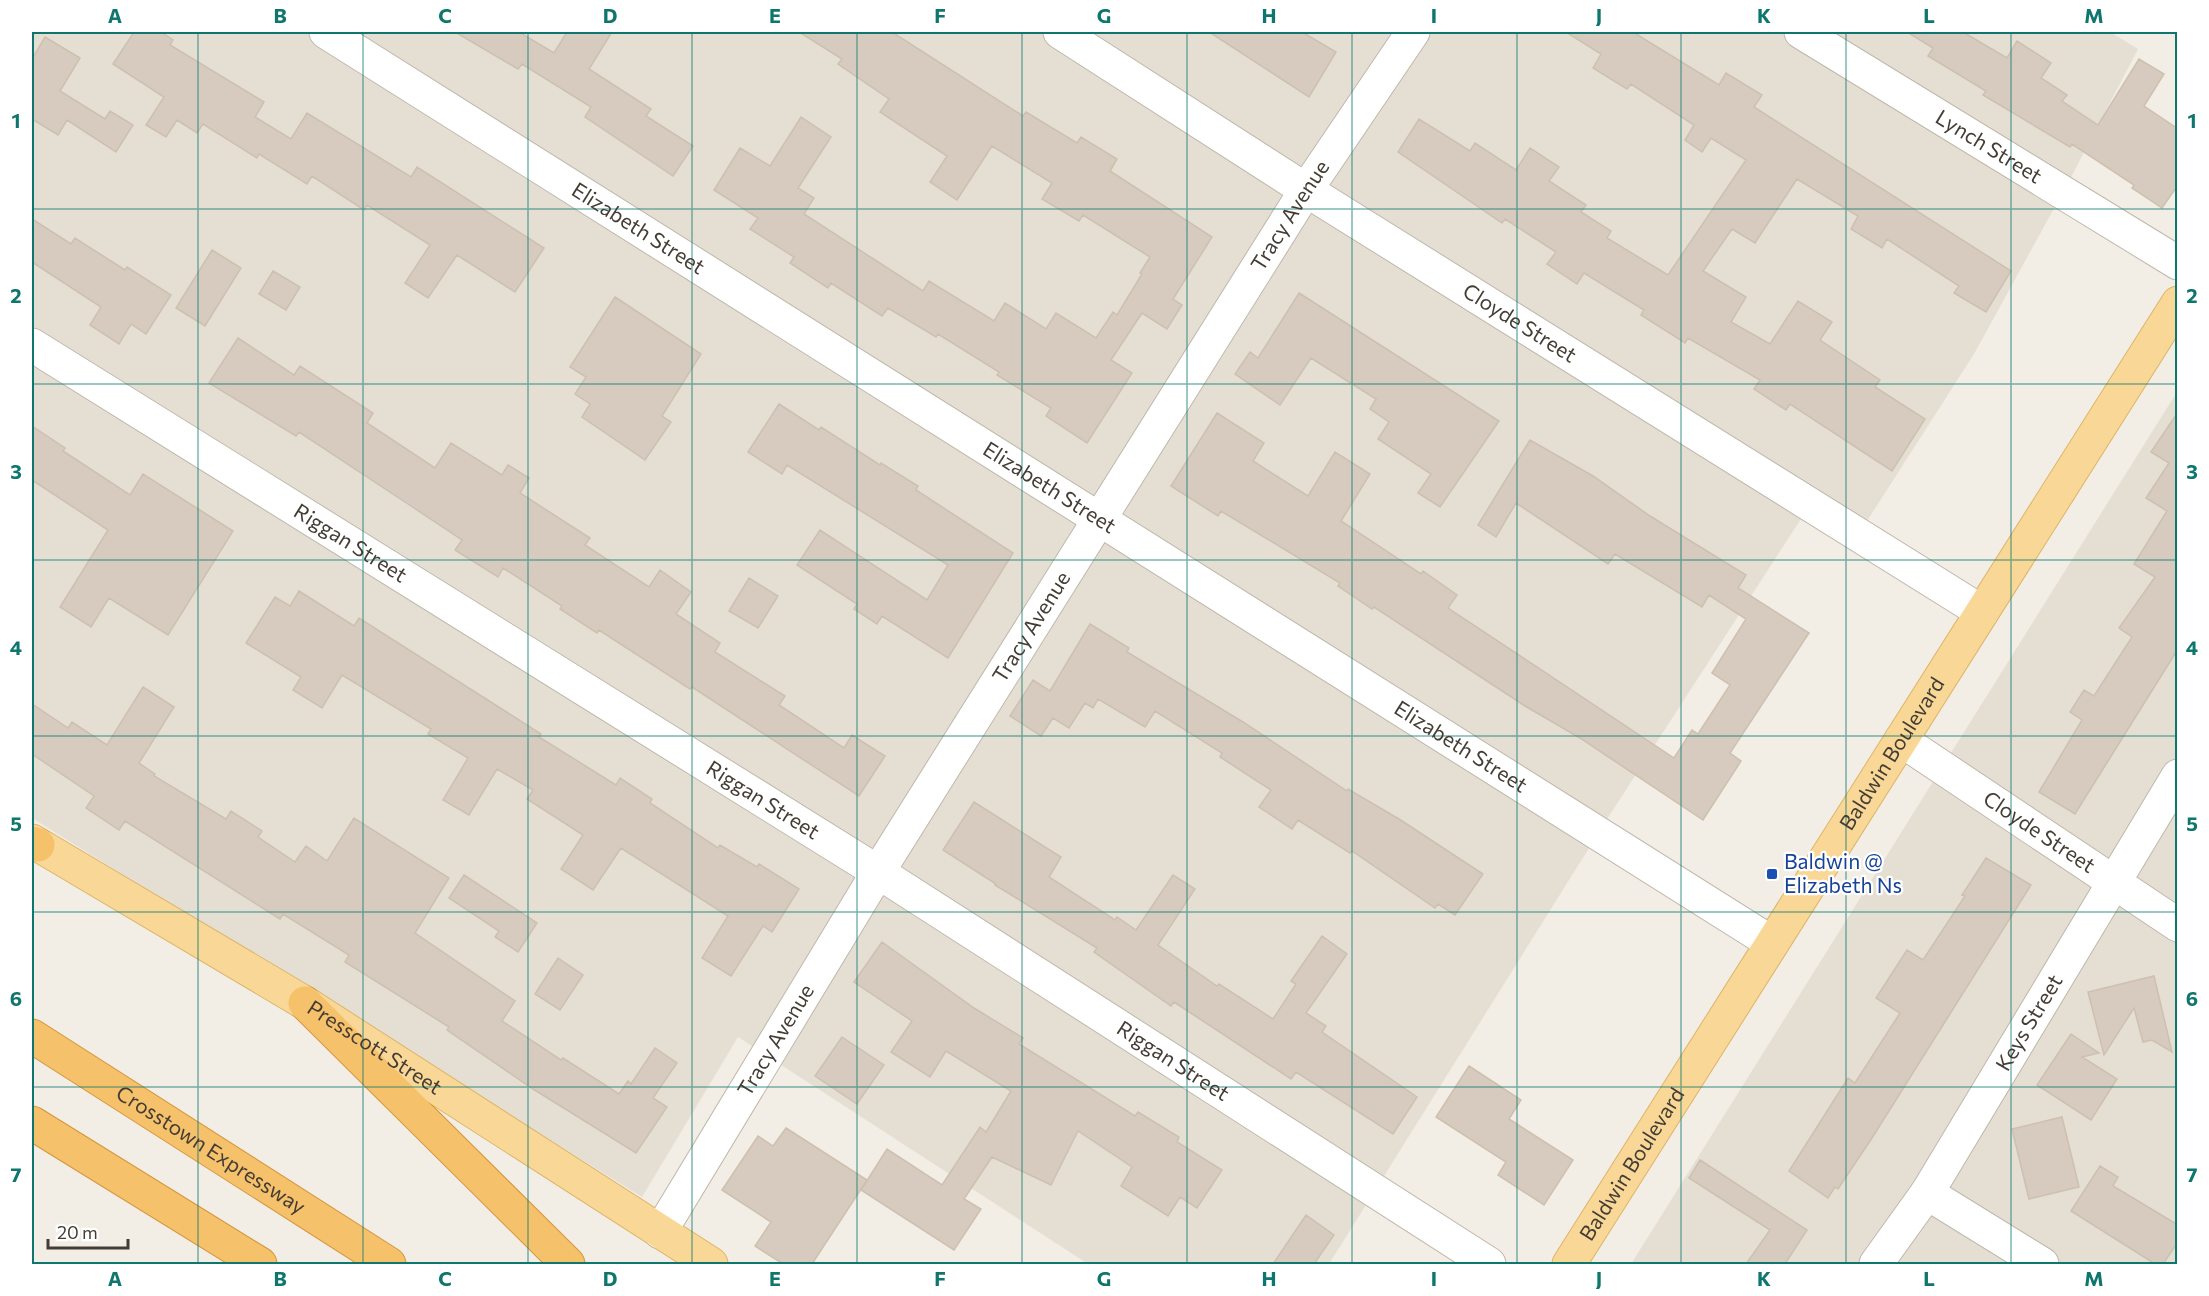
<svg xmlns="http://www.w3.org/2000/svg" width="2209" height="1296" font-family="Commissioner,sans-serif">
  <rect width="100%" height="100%" fill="#f2ede5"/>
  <path fill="#e5dfd3" d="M32,32H2110L2138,49L2068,183L1974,354L1867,521L1819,491L1609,816L1329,1264H1088L738,1037L642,1197L32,818Z
    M2177,392V1264H1631Z"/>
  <path fill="#d6cbbe" stroke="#cdc0af" stroke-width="1.5" d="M134,32H161L173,40L170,45L264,102L255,117L291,139L307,113L411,177L417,167L544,248L515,292L457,255L428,298L405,283L430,245L367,205L364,210L312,176L307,184L259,154L257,158L203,124L197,133L177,120L166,137L146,125L164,97L113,64Z
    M455,32H519L554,53L567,32H612L589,69L651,109L646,116L693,146L673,176L585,117L591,107L522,64L518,69Z
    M799,32H892L1023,116L1026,112L1077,143L1081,137L1117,159L1110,171L1212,237L1173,299L1182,305L1167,329L1142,313L1111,360L1132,373L1087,443L1046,416L1051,408L997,375L999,372L938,334L936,337L888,308L882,316L831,283L828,288L790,263L794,257L750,229L758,218L714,190L740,148L770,166L801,117L831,137L798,188L814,198L804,214L923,291L929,281L994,321L1005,303L1046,329L1056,313L1096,338L1113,312L1117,315L1142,274L1140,273L1150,257L1083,215L1079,221L1042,199L1052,183L992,146L957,200L930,182L947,156L880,112L889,99L838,64L842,59Z
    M1209,32H1302L1336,52L1309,97Z
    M1566,32H1633L1719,85L1726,73L1762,95L1754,107L2011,271L1986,312L1954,293L1959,286L1887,239L1882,248L1851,229L1858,216L1797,179L1755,243L1732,229L1703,271L1746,297L1731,322L1770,344L1798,301L1832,322L1820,340L1880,380L1875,387L1925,419L1892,471L1790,404L1786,410L1754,389L1760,380L1688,338L1685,343L1641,315L1644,310L1584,273L1577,284L1547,264L1556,252L1505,219L1502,223L1398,152L1419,119L1470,151L1475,143L1516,170L1530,148L1559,167L1549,181L1586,205L1581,212L1611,231L1607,238L1668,275L1746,160L1711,138L1702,152L1685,140L1694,125L1631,84L1627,89L1593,68L1601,54Z
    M1907,32H1963L2007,58L2017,41L2051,63L2041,78L2067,95L2062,101L2098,125L2139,59L2164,74L2144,106L2178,129V185L2162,208L2132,188L2134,185L2072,144L2070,147L1983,95L1986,91L1928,56L1933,48Z
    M45,37L80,58L60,91L105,119L110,111L133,125L116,152L67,120L58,135L32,119V59Z
    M32,219L71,244L75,238L125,270L127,267L171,295L146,334L131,324L119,344L90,325L101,307L32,262Z
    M212,250L241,268L205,326L176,308Z
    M273,271L300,287L286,310L259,294Z
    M1299,293L1499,421L1440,507L1418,493L1431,474L1378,439L1389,422L1370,409L1376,399L1311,358L1280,405L1235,374L1250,352L1258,358Z
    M615,297L701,354L662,416L671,422L645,460L582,417L590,404L575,394L586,377L570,367Z
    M238,338L294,375L300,366L373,413L367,423L435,468L451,443L502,475L508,465L529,478L520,493L590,538L585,545L649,587L660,570L691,592L676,614L720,643L715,652L785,696L779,705L844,748L852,735L885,756L859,796L692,687L690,689L599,630L597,633L560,609L562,606L503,568L498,577L455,550L462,540L411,506L299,432L296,436L209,383Z
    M779,404L819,430L821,427L880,465L881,463L918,486L916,490L1013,553L948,658L882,616L877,624L854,609L857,604L797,565L820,530L927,600L948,565L787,465L782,474L748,452Z
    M2178,412V649L2075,814L2039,792L2082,720L2070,712L2084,690L2094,696L2132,637L2119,628L2155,577L2134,564L2167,511L2146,498L2169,463L2151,452Z
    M1217,413L1264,443L1253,461L1308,496L1335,452L1370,474L1341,521L1421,574L1423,571L1457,595L1448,608L1674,758L1692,730L1698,734L1730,685L1712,673L1746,619L1709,595L1702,607L1615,554L1608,564L1516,503L1496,537L1478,525L1530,440L1593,476L1650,516L1746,575L1738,588L1809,633L1730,753L1741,761L1703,820L1580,738L1525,706L1374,607L1372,609L1338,586L1340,583L1221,511L1218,516L1171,486Z
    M32,426L65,448L63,451L130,495L143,474L233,531L168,635L109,598L91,627L60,607L108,530L32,480Z
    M749,578L778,596L758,628L729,611Z
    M299,591L354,626L359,618L541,734L539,737L616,785L620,778L652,799L650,803L718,848L720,845L757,867L759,864L799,889L772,932L763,926L731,976L702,958L728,916L621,848L593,890L561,869L583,835L527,799L533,790L497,769L469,815L443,800L468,758L428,734L431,729L342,675L322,708L293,690L301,677L246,643L275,597L290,606Z
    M1090,624L1129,648L1127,652L1243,722L1347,791L1348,789L1399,819L1483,874L1455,915L1438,904L1435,908L1352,851L1350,853L1298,820L1292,829L1259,807L1271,790L1220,757L1222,753L1155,711L1145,727L1098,699L1093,708L1085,703L1069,728L1053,718L1041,736L1010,716L1033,680L1050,691Z
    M143,687L174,707L139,763L155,774L154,776L226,819L231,811L262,831L258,837L295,862L306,846L327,861L354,818L449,878L415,933L515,1001L502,1021L561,1060L563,1058L619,1094L628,1081L631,1084L655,1048L677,1063L653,1098L667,1107L636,1153L533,1089L447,1030L449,1027L345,962L349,955L283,914L280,919L125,821L119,830L86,808L94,796L32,754V704L68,728L72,722L107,745Z
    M974,802L1061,857L1049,877L1115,920L1117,917L1136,930L1173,875L1195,889L1158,945L1217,986L1219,984L1273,1019L1296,984L1291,981L1322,936L1347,954L1306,1013L1326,1026L1322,1032L1417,1097L1393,1134L1296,1072L1291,1079L1174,1002L1171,1006L1094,952L1097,948L995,885L996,884L943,850Z
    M1986,858L2031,885L1872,1138L1838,1189L1835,1187L1828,1198L1789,1171L1848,1078L1855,1083L1900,1013L1876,998L1907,950L1923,960L1965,896L1962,895Z
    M464,875L537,923L518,952L495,937L499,931L449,898Z
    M882,942L974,1008L1023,1038L1019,1044L1135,1116L1138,1112L1179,1137L1177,1142L1222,1170L1197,1208L1180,1197L1168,1216L1151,1205L1121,1186L1132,1167L1078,1131L1051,1185L992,1157L964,1199L981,1209L954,1250L861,1190L887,1149L942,1185L980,1127L986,1132L1011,1091L946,1051L930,1077L891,1052L912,1021L854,982Z
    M558,958L583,975L560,1010L535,994Z
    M2154,976L2172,1052L2152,1040L2143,1042L2134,1008L2104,1055L2088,992Z
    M2071,1034L2099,1053L2082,1057L2117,1079L2091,1120L2037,1085Z
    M842,1037L884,1065L857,1104L815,1076Z
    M1469,1066L1521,1100L1509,1119L1573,1160L1544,1205L1498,1175L1506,1162L1436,1117Z
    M2062,1117L2079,1187L2029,1199L2012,1129Z
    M786,1128L867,1180L812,1264H783L755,1246L771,1222L722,1190L758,1136L773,1146Z
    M1700,1160L1807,1230L1785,1264H1746L1770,1230L1689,1178Z
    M2100,1166L2118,1177L2113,1186L2178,1225V1242L2163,1264H2155L2071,1211Z
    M1306,1215L1334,1235L1314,1264H1273Z"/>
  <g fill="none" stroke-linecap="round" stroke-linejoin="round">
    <g stroke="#c0b7ab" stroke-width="35">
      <g id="minor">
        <path id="s1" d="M326,32L1772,943"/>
        <path id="s2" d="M1060,32L1306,190L1982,612"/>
        <path id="s3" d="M1801,32L2178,263"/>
        <path id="s4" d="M32,345L878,872L1489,1264"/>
        <path id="s5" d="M1901,740L2178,925"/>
        <path d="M1927,1193L2042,1264"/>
        <path id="s6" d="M660,1232L878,872L1306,190L1413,32"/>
        <path id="s7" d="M1876,1264L1927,1193L2178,776"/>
      </g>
    </g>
    <g stroke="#ddb468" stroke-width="35">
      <g id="major">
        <path id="s8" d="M32,841L305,1003L711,1264"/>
        <path id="s9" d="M1569,1264L2178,303"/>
      </g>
    </g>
    <g stroke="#d5953c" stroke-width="35">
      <g id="highway">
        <path d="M32,843L38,845"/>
        <path d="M305,1003L568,1264"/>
        <path id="s10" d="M32,1036L389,1264"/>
        <path d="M32,1123L260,1264"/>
      </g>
    </g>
    <use href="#minor" stroke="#fff" stroke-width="33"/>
    <use href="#major" stroke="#f9d897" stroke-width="33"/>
    <use href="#highway" stroke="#f6c16b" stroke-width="33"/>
  </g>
  <path fill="none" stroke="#0f766e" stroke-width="1.5" stroke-opacity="0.55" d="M198,32V1264M363,32V1264M528,32V1264M692,32V1264M857,32V1264M1022,32V1264M1187,32V1264M1352,32V1264M1517,32V1264M1681,32V1264M1846,32V1264M2011,32V1264M32,209H2178M32,384H2178M32,560H2178M32,736H2178M32,912H2178M32,1087H2178"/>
  <rect fill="#1a4fb4" stroke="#fff" stroke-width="2" x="1766" y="868" width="12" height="12" rx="3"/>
  <g text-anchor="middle" stroke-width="4.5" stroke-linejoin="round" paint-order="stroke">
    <g font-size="21" fill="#443d35" stroke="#fff">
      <text dy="7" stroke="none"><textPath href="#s3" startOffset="220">Lynch Street</textPath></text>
      <text dy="7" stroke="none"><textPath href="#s6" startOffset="1196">Tracy Avenue</textPath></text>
      <text dy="7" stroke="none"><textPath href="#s1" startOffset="369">Elizabeth Street</textPath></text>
      <text dy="7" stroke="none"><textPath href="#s2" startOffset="544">Cloyde Street</textPath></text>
      <text dy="7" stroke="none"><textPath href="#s1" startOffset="855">Elizabeth Street</textPath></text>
      <text dy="7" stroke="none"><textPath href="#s4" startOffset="375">Riggan Street</textPath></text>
      <text dy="7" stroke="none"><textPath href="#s6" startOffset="710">Tracy Avenue</textPath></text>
      <text dy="7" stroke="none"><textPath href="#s1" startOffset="1341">Elizabeth Street</textPath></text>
      <text dy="7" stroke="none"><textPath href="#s9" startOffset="604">Baldwin Boulevard</textPath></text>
      <text dy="7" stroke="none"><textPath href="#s4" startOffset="861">Riggan Street</textPath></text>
      <text dy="7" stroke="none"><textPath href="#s5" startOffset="166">Cloyde Street</textPath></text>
      <text dy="7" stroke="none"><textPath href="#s7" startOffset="286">Keys Street</textPath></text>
      <text dy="7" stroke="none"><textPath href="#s6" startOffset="224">Tracy Avenue</textPath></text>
      <text dy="7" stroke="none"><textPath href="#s8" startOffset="400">Presscott Street</textPath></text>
      <text dy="7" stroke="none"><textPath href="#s4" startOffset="1347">Riggan Street</textPath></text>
      <text dy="7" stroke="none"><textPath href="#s10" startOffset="212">Crosstown Expressway</textPath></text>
      <text dy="7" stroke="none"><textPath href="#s9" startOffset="118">Baldwin Boulevard</textPath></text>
    </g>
    <g font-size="21" fill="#164399" stroke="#fff" text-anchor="start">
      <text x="1784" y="869">Baldwin @<tspan x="1784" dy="24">Elizabeth Ns</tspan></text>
    </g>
  </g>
  <rect width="2209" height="1296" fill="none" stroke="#ffffff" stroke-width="66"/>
  <path d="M48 1239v9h80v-9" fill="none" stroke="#443d35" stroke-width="3"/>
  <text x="57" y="1239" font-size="18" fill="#443d35" stroke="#ffffff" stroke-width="4.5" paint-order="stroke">20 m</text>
  <rect x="33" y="33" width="2143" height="1230" fill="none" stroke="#0f766e" stroke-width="2"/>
  <g font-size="20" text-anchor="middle" font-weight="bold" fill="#0f766e">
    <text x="115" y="23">A</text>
    <text x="280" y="23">B</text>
    <text x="445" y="23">C</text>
    <text x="610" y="23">D</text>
    <text x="775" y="23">E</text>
    <text x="940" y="23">F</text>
    <text x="1104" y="23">G</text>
    <text x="1269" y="23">H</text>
    <text x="1434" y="23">I</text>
    <text x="1599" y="23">J</text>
    <text x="1764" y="23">K</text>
    <text x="1929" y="23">L</text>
    <text x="2094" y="23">M</text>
    <text x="16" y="128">1</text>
    <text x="2192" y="128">1</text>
    <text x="16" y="303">2</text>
    <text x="2192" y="303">2</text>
    <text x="16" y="479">3</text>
    <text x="2192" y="479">3</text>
    <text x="16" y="655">4</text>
    <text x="2192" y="655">4</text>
    <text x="16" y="831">5</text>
    <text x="2192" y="831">5</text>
    <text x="16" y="1006">6</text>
    <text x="2192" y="1006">6</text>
    <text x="16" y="1182">7</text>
    <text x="2192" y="1182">7</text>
    <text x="115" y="1286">A</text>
    <text x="280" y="1286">B</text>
    <text x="445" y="1286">C</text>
    <text x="610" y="1286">D</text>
    <text x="775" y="1286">E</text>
    <text x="940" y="1286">F</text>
    <text x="1104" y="1286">G</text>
    <text x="1269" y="1286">H</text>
    <text x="1434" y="1286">I</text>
    <text x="1599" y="1286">J</text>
    <text x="1764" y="1286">K</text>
    <text x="1929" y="1286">L</text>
    <text x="2094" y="1286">M</text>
  </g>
</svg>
